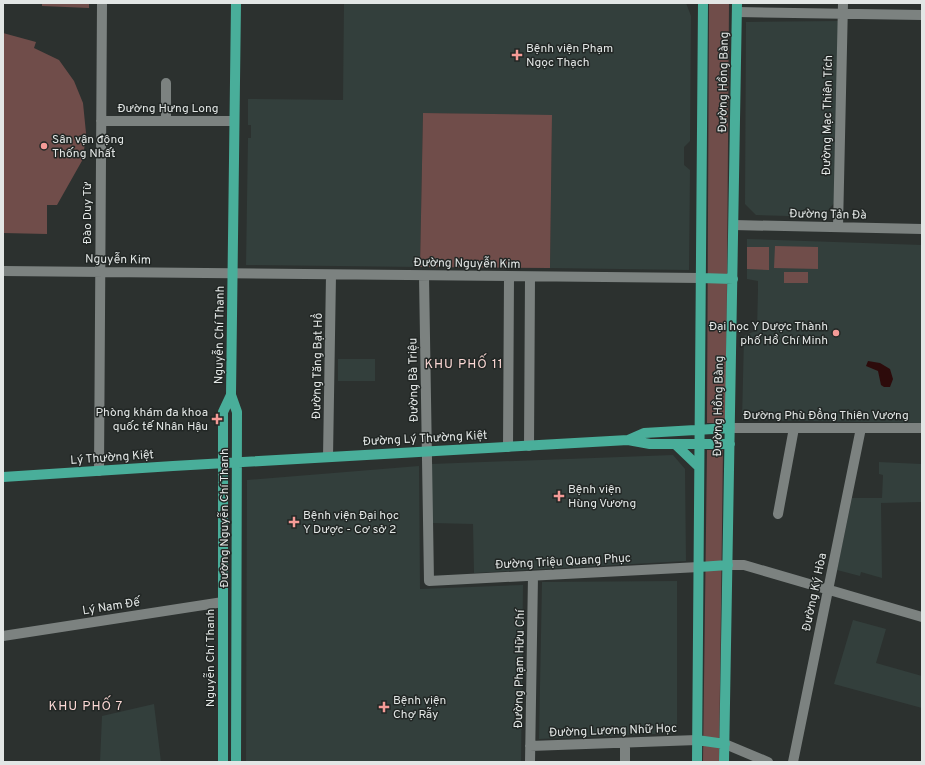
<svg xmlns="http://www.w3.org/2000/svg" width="925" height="765" font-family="Overpass,sans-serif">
  <rect width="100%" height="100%" fill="#2c312f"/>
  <path fill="#333f3c" d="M344,3H686L691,16L690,141L684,147V165L690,170L689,270L550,268L552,116L423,113L420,267L246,265L248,138H251V125H248V99L343,100Z
    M840,21L836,201L822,217L756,215L745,204L746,22Z
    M747,239L922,245V423L742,420L744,336L757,330L758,289V281L747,279Z
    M338,359H375V381H338Z
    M673,455L685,469L686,561L474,573L473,524L432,523L431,464Z
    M879,462L921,464L922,502L881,503L882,578L861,572L860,576L837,570L852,498H882L883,475L879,474Z
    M419,466L420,589L523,585L521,762H246L247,480Z
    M677,581V733L539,739L542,582Z
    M853,620L886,629L876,663L922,676V708L834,684Z
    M154,704L161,762H100L102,716Z"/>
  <path fill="#704d4a" d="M42,3H89V8L42,6Z
    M709,3H729L726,423H707Z
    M3,33L36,42L34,48L59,60L74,81L83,103L86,133L83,159L57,205H47V234L3,233Z
    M423,113L552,115L550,268L420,267Z
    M775,246L818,247V269L774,268Z
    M747,247H769V270L747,269Z
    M784,272H808V283H784Z
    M707,450H723L719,762H703Z"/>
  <path fill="#2d0b0b" d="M868,361L880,363L890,369L893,379L890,387H884L881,385L878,371L866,366Z"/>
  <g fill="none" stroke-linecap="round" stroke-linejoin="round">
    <path stroke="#7c8280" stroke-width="10" d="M737,12L922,15
      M101,121H234
      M166,121V83
      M734,225L922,229
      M838,227L843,3
      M3,271L701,278
      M424,276L429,581L699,567
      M730,428H922
      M529,446L530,277
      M508,447L509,277
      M328,457L331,275
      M99,471L102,3
      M778,514L794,428
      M728,565H744L922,617
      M3,636L223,602
      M725,744L768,762
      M530,746L697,740
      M530,762L533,576
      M625,762V743
      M793,762L861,428"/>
    <path stroke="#49ae9a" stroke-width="10" d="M701,278L733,279
      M231,395L237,412L236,762
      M628,440L644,433L730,428
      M675,444L699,467
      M3,477L173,466L628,440L650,444H730
      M699,567L728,565
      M697,740L725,744
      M223,762V412L231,395L236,3
      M697,762L703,3
      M724,762L737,3"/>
  </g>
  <g fill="#f59b97" stroke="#222725" stroke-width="1.5">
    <path d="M515 49h4v4h4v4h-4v4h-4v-4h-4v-4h4z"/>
    <circle cx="44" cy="146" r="4"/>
    <circle cx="836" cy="333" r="4"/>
    <path d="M215 413h4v4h4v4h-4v4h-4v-4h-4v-4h4z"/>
    <path d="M557 490h4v4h4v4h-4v4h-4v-4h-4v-4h4z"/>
    <path d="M292 516h4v4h4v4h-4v4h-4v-4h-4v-4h4z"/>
    <path d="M382 701h4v4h4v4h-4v4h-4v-4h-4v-4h4z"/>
  </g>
  <g text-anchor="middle" stroke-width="3" stroke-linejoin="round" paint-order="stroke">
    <g font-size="12" fill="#e2e6e5" stroke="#222725" text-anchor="start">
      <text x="526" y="52">Bệnh viện Phạm<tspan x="526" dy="14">Ngọc Thạch</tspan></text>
      <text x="52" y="143">Sân vận động<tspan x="52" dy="14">Thống Nhất</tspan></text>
      <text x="828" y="330" text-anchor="end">Đại học Y Dược Thành<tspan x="828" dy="14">phố Hồ Chí Minh</tspan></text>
      <text x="208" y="416" text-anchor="end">Phòng khám đa khoa<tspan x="208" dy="14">quốc tế Nhân Hậu</tspan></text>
      <text x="568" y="493">Bệnh viện<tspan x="568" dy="14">Hùng Vương</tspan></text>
      <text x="303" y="519">Bệnh viện Đại học<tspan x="303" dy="14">Y Dược - Cơ sở 2</tspan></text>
      <text x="393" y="704">Bệnh viện<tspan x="393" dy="14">Chợ Rẫy</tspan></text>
    </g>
    <g font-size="12" fill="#e2e6e5" stroke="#222725">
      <text transform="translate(723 82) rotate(-89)" y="4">Đường Hồng Bàng</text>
      <text x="168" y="112">Đường Hưng Long</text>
      <text transform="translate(827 115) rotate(-89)" y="4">Đường Mạc Thiên Tích</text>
      <text transform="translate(87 213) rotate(-90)" y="4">Đào Duy Từ</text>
      <text transform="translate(828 214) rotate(1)" y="4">Đường Tản Đà</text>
      <text transform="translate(118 259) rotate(1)" y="4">Nguyễn Kim</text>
      <text transform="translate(467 263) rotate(1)" y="4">Đường Nguyễn Kim</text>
      <text transform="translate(219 335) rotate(-89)" y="4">Nguyễn Chí Thanh</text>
      <text transform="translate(317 366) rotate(-89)" y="4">Đường Tăng Bạt Hổ</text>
      <text transform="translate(413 380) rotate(-91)" y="4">Đường Bà Triệu</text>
      <text transform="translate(718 406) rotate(-89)" y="4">Đường Hồng Bàng</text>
      <text x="826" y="419">Đường Phù Đổng Thiên Vương</text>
      <text transform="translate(425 438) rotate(-3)" y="4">Đường Lý Thường Kiệt</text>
      <text transform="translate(112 457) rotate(-4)" y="4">Lý Thường Kiệt</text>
      <text transform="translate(224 518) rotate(-90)" y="4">Đường Nguyễn Chí Thanh</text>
      <text transform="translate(563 561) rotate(-3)" y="4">Đường Triệu Quang Phục</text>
      <text transform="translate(814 592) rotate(-78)" y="4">Đường Ký Hòa</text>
      <text transform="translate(111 606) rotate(-9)" y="4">Lý Nam Đế</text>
      <text transform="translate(210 658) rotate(-90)" y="4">Nguyễn Chí Thanh</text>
      <text transform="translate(519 669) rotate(-89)" y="4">Đường Phạm Hữu Chí</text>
      <text transform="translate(613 730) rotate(-2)" y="4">Đường Lương Nhữ Học</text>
    </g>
    <g font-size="13" letter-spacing="1" fill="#fcd8d5" stroke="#222725">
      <text x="464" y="368">KHU PHỐ 11</text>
      <text x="86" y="710">KHU PHỐ 7</text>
    </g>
  </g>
  <rect width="925" height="765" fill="none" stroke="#e2e6e5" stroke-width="8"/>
</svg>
